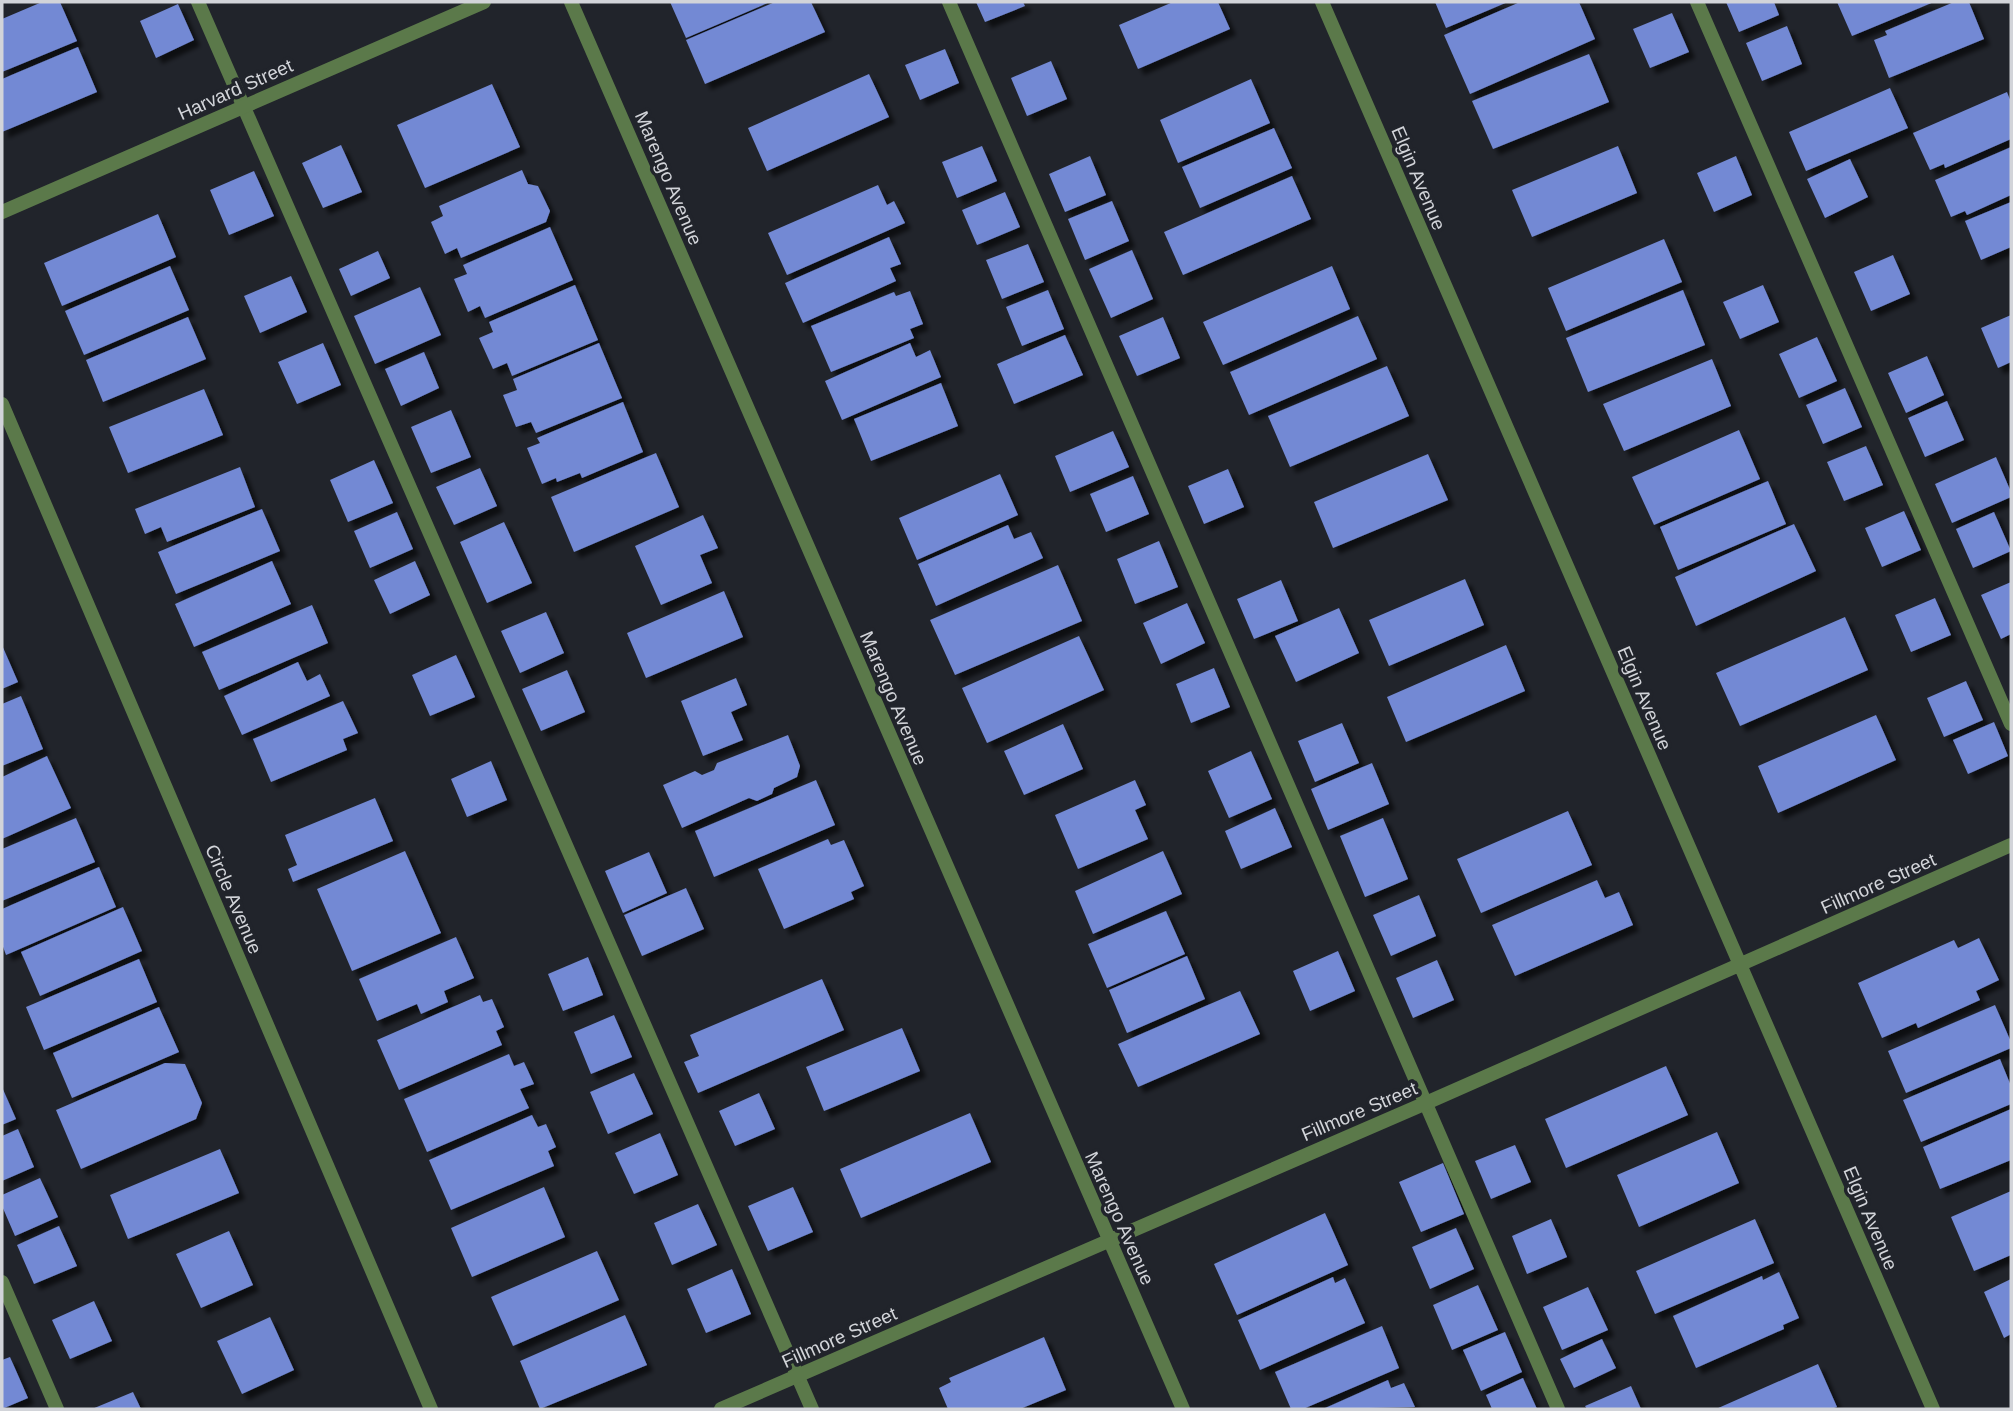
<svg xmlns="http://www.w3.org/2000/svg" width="2013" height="1411" font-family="Arial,sans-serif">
  <defs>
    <filter id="shadow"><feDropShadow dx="6" dy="6" stdDeviation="2" flood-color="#0009"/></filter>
  </defs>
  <rect width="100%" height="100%" fill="#21242b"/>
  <path fill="#7389d4" filter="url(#shadow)" d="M42,2H60L77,41L2,72V19Z
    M670,2H770L686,38Z
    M775,2H811L825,32L705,84L686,40Z
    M976,2H1023L1025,6L985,22Z
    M1173,2H1218L1230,29L1138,69L1119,25Z
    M1435,2H1508L1446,28Z
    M1520,2H1579L1595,39L1470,94L1444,35Z
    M1726,2H1774L1779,15L1739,32Z
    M1837,2H1934L1852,36Z
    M1954,2H1969L1984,39L1889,78L1874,40L1887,35L1885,31Z
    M178,4L194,40L156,58L140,21Z
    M1672,13L1689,52L1650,68L1633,29Z
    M1787,26L1802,64L1762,81L1746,43Z
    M78,47L97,92L2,132V79Z
    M945,49L959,83L920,100L905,65Z
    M1589,54L1609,102L1493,149L1472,101Z
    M1051,61L1067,99L1027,116L1011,78Z
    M869,74L889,117L767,171L748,128Z
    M1251,79L1270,123L1178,163L1160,120Z
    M492,84L520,147L425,188L397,125Z
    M1890,88L1908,128L1806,171L1789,132Z
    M2007,92L2011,102V139L1945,168L1944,164L1930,170L1913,133Z
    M1274,128L1292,168L1200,208L1182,167Z
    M341,145L362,192L323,208L302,163Z
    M982,146L997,181L957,198L942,162Z
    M1618,146L1637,193L1532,237L1512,190Z
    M2011,147V195L1967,215L1965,211L1951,217L1935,180Z
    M1090,156L1106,195L1065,212L1049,174Z
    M1736,156L1752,195L1714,212L1697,173Z
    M1850,159L1868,197L1825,218L1807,179Z
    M522,170L528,184L538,186L550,211L546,222L461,258L457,248L445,254L431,222L443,216L439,206Z
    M254,171L274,216L229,235L210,190Z
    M1292,176L1311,219L1183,275L1164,232Z
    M878,185L887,205L894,201L905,223L787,275L768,233Z
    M1005,192L1020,227L977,245L962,210Z
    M1112,201L1129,241L1085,260L1068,219Z
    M2011,202V247L1981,260L1965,221Z
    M158,214L176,257L62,306L44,263Z
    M550,227L573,280L485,318L480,306L468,312L454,279L467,274L463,265Z
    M889,237L901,264L890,268L896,281L803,323L785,283Z
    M1664,239L1682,282L1566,331L1548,288Z
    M1028,244L1044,282L1002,299L986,260Z
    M1132,250L1153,299L1111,318L1089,269Z
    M378,251L390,278L351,296L339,269Z
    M1893,255L1910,294L1871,311L1854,272Z
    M170,266L189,310L84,355L65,311Z
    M1332,266L1350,309L1223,365L1203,322Z
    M291,276L307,312L260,333L244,296Z
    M575,285L598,340L512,376L507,363L493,369L479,338L493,332L489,322Z
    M1763,285L1779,322L1740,339L1723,302Z
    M420,287L441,335L375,364L354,316Z
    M1048,290L1064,329L1022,346L1006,307Z
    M1683,290L1705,345L1588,392L1566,338Z
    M910,291L923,324L910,329L914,338L831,372L811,326L894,292L896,296Z
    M2011,315V362L1998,368L1981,328Z
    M1358,316L1377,359L1249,415L1230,372Z
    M188,317L206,359L103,402L86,360Z
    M1163,317L1180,358L1137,376L1119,336Z
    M1065,335L1083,375L1014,404L997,364Z
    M1817,337L1837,381L1799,398L1779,354Z
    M323,343L341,385L297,404L278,362Z
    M599,343L622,398L536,433L531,422L516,427L503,395L517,390L513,379Z
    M910,343L916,357L930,350L941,377L842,420L825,381Z
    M424,352L439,388L401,406L385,369Z
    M1927,356L1944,395L1906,413L1888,373Z
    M1712,359L1731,406L1624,451L1603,404Z
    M1387,366L1409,416L1290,467L1268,416Z
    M941,383L958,426L871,461L854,419Z
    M1845,388L1862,427L1823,444L1806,405Z
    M204,389L223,435L128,473L109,427Z
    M1947,401L1964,440L1925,457L1908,418Z
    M623,402L643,452L582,478L580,473L557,482L556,478L542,484L527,448L540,443L537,438Z
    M451,410L471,457L431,473L411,427Z
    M1739,430L1760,479L1654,525L1632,477Z
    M1113,431L1129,467L1070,492L1055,456Z
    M1866,446L1883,485L1844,501L1827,462Z
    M656,453L679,507L574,552L551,497Z
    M1428,454L1448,500L1333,548L1314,502Z
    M1996,457L2011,492V497L1952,523L1935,484Z
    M374,460L393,503L348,522L330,480Z
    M240,467L255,507L167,542L161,527L145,534L135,509Z
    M480,468L497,506L454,525L436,487Z
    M1228,469L1244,507L1204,524L1188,486Z
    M1000,474L1018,515L917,560L899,518Z
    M1133,476L1149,514L1106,532L1090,494Z
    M1768,481L1786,524L1678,570L1660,527Z
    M262,509L280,551L176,594L158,552Z
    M1904,511L1921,550L1882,567L1865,528Z
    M397,512L413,549L370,568L354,531Z
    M1994,512L2011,551L1973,568L1956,529Z
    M703,515L718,548L700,555L712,583L661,605L635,546Z
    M504,522L532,583L487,603L460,542Z
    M1794,524L1816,571L1696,626L1675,577Z
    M1008,525L1014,539L1031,532L1043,558L936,606L918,564Z
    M1159,541L1178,587L1135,604L1117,559Z
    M272,561L291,604L194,647L175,604Z
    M415,561L430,595L390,614L374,580Z
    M1058,565L1082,621L955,675L930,620Z
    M1465,579L1484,625L1389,666L1369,620Z
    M1281,580L1298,621L1254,639L1237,599Z
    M2011,582V634L2001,639L1981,595Z
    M724,591L743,637L646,678L627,633Z
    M1935,598L1951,635L1911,652L1895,615Z
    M1187,603L1205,643L1161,664L1143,623Z
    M312,605L328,643L219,690L202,652Z
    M1339,608L1359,653L1296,682L1275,636Z
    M546,612L564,653L520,673L501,631Z
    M1845,617L1868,670L1740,726L1716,673Z
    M1079,636L1104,690L987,743L962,688Z
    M2,645L18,682L2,689Z
    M1506,645L1525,691L1406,742L1387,697Z
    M456,655L475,697L430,716L412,675Z
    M298,662L307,681L320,674L330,696L242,735L224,696Z
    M1214,668L1230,707L1191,723L1176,684Z
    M567,670L585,712L541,731L522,689Z
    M736,678L747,705L731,712L743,740L703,756L681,701Z
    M1966,681L1983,720L1944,737L1927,698Z
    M21,696L43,749L2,766V704Z
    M343,701L358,733L343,739L347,750L271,782L253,739Z
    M1876,715L1896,760L1778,813L1758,766Z
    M1994,722L2008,756L1968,774L1953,740Z
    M1342,723L1359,763L1315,782L1298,741Z
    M1063,724L1083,769L1024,795L1004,751Z
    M788,735L800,766L797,777L774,788L772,794L757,801L749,798L682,828L663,785L695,771L702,775L714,770L717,763Z
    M1251,751L1272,799L1229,818L1208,771Z
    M47,756L71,808L2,839V777Z
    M491,761L507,800L467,817L451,779Z
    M1372,763L1389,804L1328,830L1311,789Z
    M816,780L835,825L714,877L695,831Z
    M1135,780L1146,805L1135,810L1148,839L1078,869L1055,815Z
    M375,798L393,841L293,882L288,869L297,865L285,835Z
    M1275,808L1292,847L1241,869L1225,831Z
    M1568,811L1592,865L1481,913L1457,859Z
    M76,818L95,862L2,901V849Z
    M1383,818L1408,879L1365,897L1340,836Z
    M828,839L831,845L844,840L864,886L851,892L854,899L784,929L758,869Z
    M405,851L441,933L352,971L317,889Z
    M1163,851L1182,894L1093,934L1075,891Z
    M649,852L667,893L623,913L605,871Z
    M99,867L116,907L6,955L2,944V909Z
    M1597,880L1605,898L1619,892L1633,925L1515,976L1492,925Z
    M686,888L704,929L642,956L624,915Z
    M1419,895L1436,936L1391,956L1373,915Z
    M123,907L142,951L40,996L21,952Z
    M1166,911L1185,954L1107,988L1088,944Z
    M456,937L474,978L444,991L448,1002L421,1014L417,1004L377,1021L359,979Z
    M1979,938L1999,980L1976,991L1980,1000L1918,1028L1916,1023L1882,1038L1858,983L1954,940L1958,948Z
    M1338,951L1355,991L1310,1011L1293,971Z
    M1187,956L1205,999L1127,1033L1109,990Z
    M588,957L603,995L563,1011L548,974Z
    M139,959L157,1002L44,1050L26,1007Z
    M1437,960L1454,1000L1413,1018L1396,978Z
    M822,979L844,1030L698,1093L684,1062L699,1056L690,1035Z
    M1240,991L1260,1034L1138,1087L1118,1044Z
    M480,995L483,1002L492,999L504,1027L496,1031L502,1045L399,1090L377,1040Z
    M1995,1005L2011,1042V1048L1906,1093L1888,1051Z
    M159,1007L179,1052L72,1098L53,1053Z
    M614,1015L632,1057L591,1074L574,1032Z
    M902,1028L920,1071L824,1111L806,1067Z
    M509,1054L514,1066L524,1062L534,1084L520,1089L529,1108L427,1152L404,1099Z
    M2000,1059L2011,1086V1104L1921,1142L1903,1100Z
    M165,1063L185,1064L202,1103L196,1119L81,1169L56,1110Z
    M1666,1066L1688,1115L1566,1168L1545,1119Z
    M634,1073L653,1114L608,1134L590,1092Z
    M2,1087L16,1119L2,1125Z
    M759,1093L775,1129L735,1146L719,1111Z
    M2011,1109V1160L1940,1189L1923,1147Z
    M970,1113L991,1162L861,1218L840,1169Z
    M532,1115L538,1127L546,1124L556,1147L548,1151L554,1166L451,1210L429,1160Z
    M18,1129L34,1167L2,1181V1136Z
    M1717,1132L1739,1183L1639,1227L1617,1175Z
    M660,1133L678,1175L634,1194L615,1153Z
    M1515,1145L1531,1182L1491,1199L1475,1161Z
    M220,1149L239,1193L128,1239L110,1195Z
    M1443,1163L1464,1214L1421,1232L1399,1182Z
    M40,1178L58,1217L15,1236L2,1206V1195Z
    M544,1187L565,1237L472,1277L451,1228Z
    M793,1187L813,1232L768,1251L748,1206Z
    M2011,1191V1255L1974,1271L1951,1217Z
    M698,1204L717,1245L672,1265L654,1223Z
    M1325,1213L1348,1265L1237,1315L1214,1264Z
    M1551,1219L1567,1257L1527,1274L1512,1236Z
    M1755,1219L1774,1263L1655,1314L1636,1271Z
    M59,1226L77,1266L34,1284L17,1245Z
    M1456,1228L1474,1269L1430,1289L1412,1247Z
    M229,1231L253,1285L201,1308L176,1254Z
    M597,1251L619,1300L513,1346L491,1297Z
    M732,1269L751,1314L706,1333L687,1289Z
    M1779,1272L1799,1318L1783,1325L1784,1329L1696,1368L1673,1316L1762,1276L1763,1280Z
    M1333,1277L1335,1283L1345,1278L1365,1323L1260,1370L1238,1320Z
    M2011,1279V1334L2004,1338L1984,1292Z
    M1478,1285L1498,1330L1452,1350L1433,1305Z
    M1588,1287L1608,1330L1562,1350L1543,1307Z
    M94,1301L112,1341L70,1359L52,1320Z
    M625,1315L647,1365L540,1409L520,1361Z
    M270,1317L294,1370L242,1394L217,1341Z
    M1382,1326L1399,1368L1303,1409H1291L1275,1372Z
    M1505,1332L1522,1372L1481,1391L1463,1350Z
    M1044,1337L1066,1390L1020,1409H948L939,1388L951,1382L949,1378Z
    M1602,1339L1616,1368L1574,1388L1560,1359Z
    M10,1357L28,1398L2,1409V1360Z
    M1818,1364L1837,1407L1831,1409H1716Z
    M1523,1378L1537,1409H1492L1486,1395Z
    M1388,1380L1391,1388L1404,1383L1415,1407L1323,1409Z
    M1631,1386L1641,1409H1587L1585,1406Z
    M133,1392L141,1409H92Z"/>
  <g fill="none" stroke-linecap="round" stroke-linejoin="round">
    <path stroke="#5b794a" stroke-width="14" d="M198,2L812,1409
      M949,2L1558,1409
      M1697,2L2011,724
      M2,1282L57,1409"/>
    <path stroke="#5b794a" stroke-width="14" d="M571,2L1183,1409
      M1322,2L1933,1409
      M2,212L484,2
      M721,1409L1426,1103L2011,845"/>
    <path stroke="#5b794a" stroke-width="14" d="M2,404L431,1409"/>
  </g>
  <g text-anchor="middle" stroke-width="7" stroke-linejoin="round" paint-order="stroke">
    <g font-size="19" fill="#d2d4d9" stroke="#21242b">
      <text transform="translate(235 89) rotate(-24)" y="7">Harvard Street</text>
      <text transform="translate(669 178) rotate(67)" y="7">Marengo Avenue</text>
      <text transform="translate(1419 178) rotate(67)" y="7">Elgin Avenue</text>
      <text transform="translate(894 698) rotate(67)" y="7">Marengo Avenue</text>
      <text transform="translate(1645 698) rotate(67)" y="7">Elgin Avenue</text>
      <text transform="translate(1878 883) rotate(-24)" y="7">Fillmore Street</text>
      <text transform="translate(234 899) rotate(67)" y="7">Circle Avenue</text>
      <text transform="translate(1359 1111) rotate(-23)" y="7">Fillmore Street</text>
      <text transform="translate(1120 1218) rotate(66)" y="7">Marengo Avenue</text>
      <text transform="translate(1871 1218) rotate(67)" y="7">Elgin Avenue</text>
      <text transform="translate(839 1337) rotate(-24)" y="7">Fillmore Street</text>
    </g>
  </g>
  <rect width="2013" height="1411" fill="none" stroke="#d2d4d9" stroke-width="7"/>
</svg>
